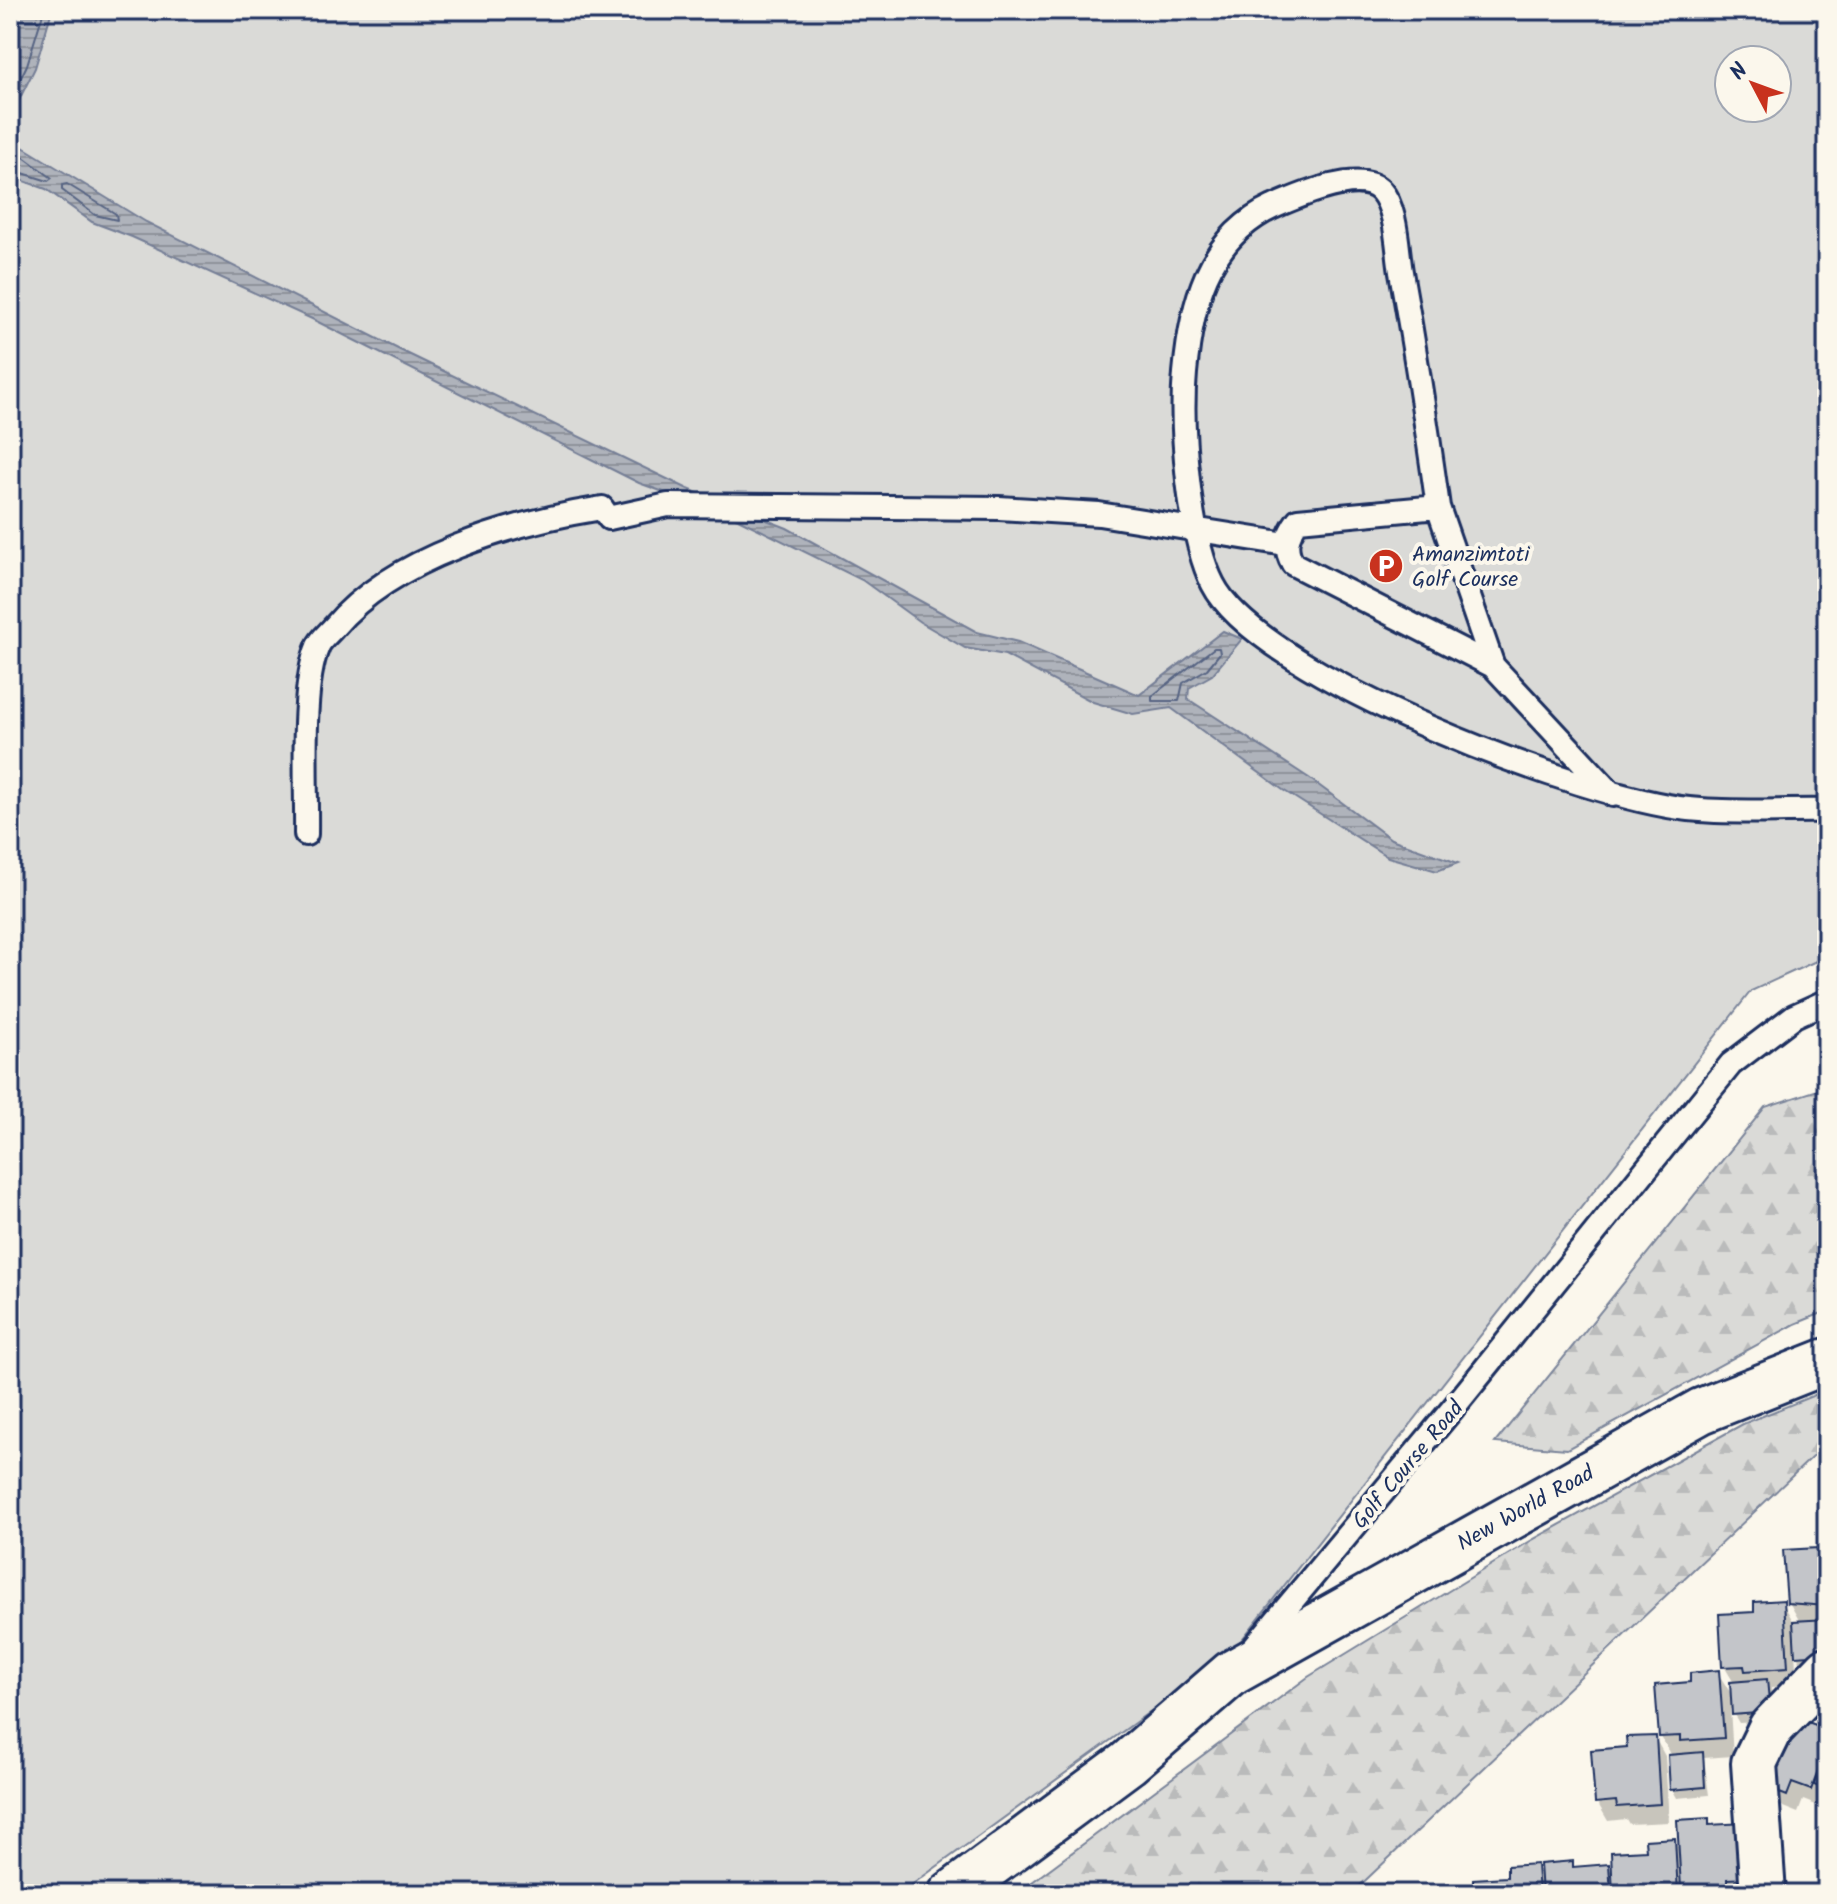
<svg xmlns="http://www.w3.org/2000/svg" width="1837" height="1904" font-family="Kalam,sans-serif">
  <defs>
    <pattern id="forest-firs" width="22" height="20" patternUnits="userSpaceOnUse" patternTransform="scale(2)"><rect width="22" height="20" fill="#dadad7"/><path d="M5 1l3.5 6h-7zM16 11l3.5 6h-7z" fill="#babbbb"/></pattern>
    <pattern id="water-rules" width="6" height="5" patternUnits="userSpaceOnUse" patternTransform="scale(2)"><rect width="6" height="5" fill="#afb3bb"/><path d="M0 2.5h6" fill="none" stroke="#8e929b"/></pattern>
  </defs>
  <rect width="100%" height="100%" fill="#fbf7ec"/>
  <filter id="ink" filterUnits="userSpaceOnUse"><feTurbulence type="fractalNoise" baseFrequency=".0125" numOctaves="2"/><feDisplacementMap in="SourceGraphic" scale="16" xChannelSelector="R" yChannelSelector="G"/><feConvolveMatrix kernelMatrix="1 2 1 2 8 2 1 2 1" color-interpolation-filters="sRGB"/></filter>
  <g filter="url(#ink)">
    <path fill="#dadad7" stroke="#7a849a" stroke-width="2" fill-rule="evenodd" d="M35,10H1827V956L1751,991L1232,1652L899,1894H10V66ZM1729,60H1777V108H1729Z"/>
    <path fill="url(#forest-firs)" stroke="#7a849a" stroke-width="2" d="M1827,1087V1311L1795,1324L1567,1449L1495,1443L1765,1107Z
      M1827,1390V1443L1351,1894H1016L1308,1677L1532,1540L1743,1424Z"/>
    <path fill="url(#water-rules)" stroke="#747e96" stroke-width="2" d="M10,10H52L35,68L10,118Z
      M18,144L146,222L400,350L688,489L787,528L977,632L1018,642L1139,695L1223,631L1242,639L1212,675L1189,688L1188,699L1309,778L1391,839L1458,863L1437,871L1388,857L1283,790L1171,708L1133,714L1093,702L1005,655L965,648L920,622L862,580L738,519L639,483L312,319L132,237L92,222L46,189L10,176V153Z"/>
    <path fill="#0003" d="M1827,1540V1662L1802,1664L1795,1652L1797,1686L1771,1688L1773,1721L1739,1723L1730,1708L1733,1756L1704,1758L1709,1795L1677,1798L1672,1789V1756L1661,1737L1692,1684L1718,1673L1733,1697L1734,1683L1724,1666L1756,1614L1783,1603L1793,1621L1800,1622L1789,1602Z
      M1827,1731V1803L1823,1802L1821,1807L1803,1800L1798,1813L1783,1807L1772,1789Z
      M1655,1738L1665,1756L1669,1822L1629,1824L1626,1819L1608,1821L1597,1802L1629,1749Z
      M1708,1820L1758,1894H1475L1536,1867L1543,1879L1572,1863L1575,1868L1608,1866L1614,1876L1648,1852L1674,1840L1681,1853Z"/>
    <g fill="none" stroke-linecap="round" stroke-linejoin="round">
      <path stroke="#566483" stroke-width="2" d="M10,100L27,65L44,10
        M10,157L21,155L52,178L48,181L10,169
        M67,184L116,214L117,220L95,215L62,190V185Z
        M1214,648H1219L1220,653L1207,669L1183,683L1179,701H1152V696Z"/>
    </g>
    <path fill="#c3c5c9" stroke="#1b2f5e" stroke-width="2" d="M1818,1538H1827V1606L1787,1603L1783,1550L1818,1548Z
      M1784,1600L1788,1668L1745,1671L1744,1666L1722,1667L1719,1614L1754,1612V1602Z
      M1827,1619V1654L1795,1656L1793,1621Z
      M1719,1670L1724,1738L1680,1741V1736L1659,1737L1655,1685L1690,1682V1673Z
      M1767,1679L1770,1712L1732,1715L1730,1682Z
      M1797,1718L1827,1729V1747L1811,1790L1792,1783L1787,1796L1770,1789Z
      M1656,1736L1660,1804L1617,1807L1616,1801L1595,1803L1591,1750L1627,1747L1626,1737Z
      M1827,1750V1790L1814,1785Z
      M1703,1752L1705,1787L1670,1790L1668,1755Z
      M1709,1818V1825L1745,1823L1749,1878L1727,1879V1885L1681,1888L1677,1820Z
      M1675,1838L1678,1894H1613L1611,1852L1646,1850L1645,1840Z
      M1573,1861V1867L1609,1864L1611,1894H1542L1540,1864Z
      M1537,1864L1539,1894H1473V1879L1507,1877V1866Z"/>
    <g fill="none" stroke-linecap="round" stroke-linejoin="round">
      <g stroke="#1b2f5e" stroke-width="28">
        <path id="lane" d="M1438,507C1427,428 1415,350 1401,272C1397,249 1397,209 1381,191C1361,168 1296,197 1273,207C1206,238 1191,307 1185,373C1180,426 1189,538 1213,584C1260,677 1586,799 1689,809C1734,814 1781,810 1827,811
          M1493,666L1438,507L1298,520C1287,535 1283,547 1293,564L1493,666L1613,795
          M306,834C307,785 300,688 318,646C321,639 329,633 334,627C393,557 514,522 602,508L609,518L668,505L999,508L1099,514L1286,544
          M1253,1648L1459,1401L1731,1064L1794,1016L1827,1001"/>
      </g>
      <g stroke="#1b2f5e" stroke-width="50">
        <path id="street" d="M951,1894L1128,1763L1232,1673L1701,1411L1827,1361
          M1763,1894L1754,1763L1771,1728L1827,1670"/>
      </g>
      <use href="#lane" stroke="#fbf7ec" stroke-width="22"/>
      <use href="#street" stroke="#fbf7ec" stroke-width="44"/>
    </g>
  </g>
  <defs>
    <g id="parking-disc" transform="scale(1.8)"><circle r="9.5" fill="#c8321e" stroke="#fbf7ec"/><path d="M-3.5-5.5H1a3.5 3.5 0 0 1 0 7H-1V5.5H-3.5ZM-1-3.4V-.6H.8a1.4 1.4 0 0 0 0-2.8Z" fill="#fff"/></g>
  </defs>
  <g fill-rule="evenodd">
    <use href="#parking-disc" x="1386" y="566"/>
  </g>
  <g text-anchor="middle" stroke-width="8" stroke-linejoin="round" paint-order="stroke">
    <g font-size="22" fill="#1b2f5e" stroke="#fbf7ec" text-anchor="start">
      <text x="1412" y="561">Amanzimtoti<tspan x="1412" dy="25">Golf Course</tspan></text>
    </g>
    <g font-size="22" fill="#1b2f5e" stroke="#fbf7ec">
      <text transform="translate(1407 1464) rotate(-50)" y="8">Golf Course Road</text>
      <text transform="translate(1525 1507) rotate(-29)" y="8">New World Road</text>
    </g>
  </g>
  <rect width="1837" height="1904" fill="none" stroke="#fbf7ec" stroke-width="40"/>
  <rect x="20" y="20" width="1797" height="1864" fill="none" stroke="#1b2f5e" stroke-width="3" filter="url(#ink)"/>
  <g transform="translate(1753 84) rotate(311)"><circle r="38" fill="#fbf7ec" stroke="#a1a7b3" stroke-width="2"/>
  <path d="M0-6L14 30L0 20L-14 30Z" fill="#c8321e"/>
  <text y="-12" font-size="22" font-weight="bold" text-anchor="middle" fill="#1b2f5e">N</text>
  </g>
</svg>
